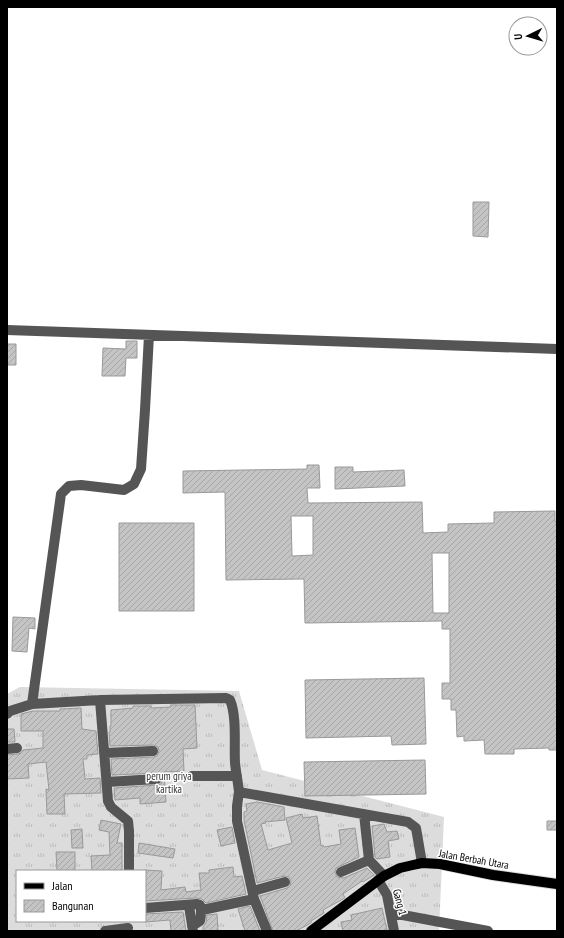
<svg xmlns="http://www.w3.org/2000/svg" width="564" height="938" font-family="'PT Sans Narrow',sans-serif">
  <defs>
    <pattern id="grass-tufts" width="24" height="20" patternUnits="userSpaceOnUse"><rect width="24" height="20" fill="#dcdcdc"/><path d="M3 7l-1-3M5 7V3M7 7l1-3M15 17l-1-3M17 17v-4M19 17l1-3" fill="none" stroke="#bbb"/></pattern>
    <pattern id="building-hatch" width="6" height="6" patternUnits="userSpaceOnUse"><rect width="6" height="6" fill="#c4c4c4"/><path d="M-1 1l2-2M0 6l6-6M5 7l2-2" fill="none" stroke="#a7a7a7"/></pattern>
  </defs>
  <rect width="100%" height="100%" fill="#fff"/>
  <path fill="url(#grass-tufts)" fill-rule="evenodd" d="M20,687L239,691L262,770L444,817L439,931H7V694ZM17,871H145V921H17Z"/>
  <path fill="url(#building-hatch)" stroke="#999" fill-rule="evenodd" d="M473,202H489L488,237L473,236Z
    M126,341H137V358H126L125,376H102L103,348L126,349Z
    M7,344H16V365H7Z
    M307,465H319L320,488H307L308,503L422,502L423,533L448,532V524L494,523V512L555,511V522H557V750H549V748L514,749V754H485L484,740L464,741V736L457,737L456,710H451V699H442V683H450V629H442V621L305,623L304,579L226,580L225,492L183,493V471L307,469ZM291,516H313V555L292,556ZM432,553H449V613H433Z
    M335,467H353V472L404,470L405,486L335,489Z
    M119,523H194V611H119Z
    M13,617L35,618V629L29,628L27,652L12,651Z
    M424,678L426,744L392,745L391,736L306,738L305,680Z
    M171,705H195L197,748L183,749L184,771L164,772L166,802L140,804V798L115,800L114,788L157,785L161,784L163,779L162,775L157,773L112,775L111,759L154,757L157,756L159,751L158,747L153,745L110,746L109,732H110V726H111V710L133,708V706H151V708L171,707Z
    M81,708L82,729L96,731L98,754L87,755V759H83L85,779L100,778L101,793L64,794L65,814H47L46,789L49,790L46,762L28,764L29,778L7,779V755L18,754L21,753L23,750L43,748V731H21V714L33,711H60V709Z
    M7,729H14L15,742H7Z
    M425,760L426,794L305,796L304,762Z
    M257,802L284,807L285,820L265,822L266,823L261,824L268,850L292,843L286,818L302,814L303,818L317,816L321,846L323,845L324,847L341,844L339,830L355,828L359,857L336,868L335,872L337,877L344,878L367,868L374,875L363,882L362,881L343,894L345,898L323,910L324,913L311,921V923L296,931H273L260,896L287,888L290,886L291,881L289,877L284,876L257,883L244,820V812L247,811L246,804Z
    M101,820L121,824L117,843H122V871H92L91,856L110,855L109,832L99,830Z
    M547,821H557V830H547Z
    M384,824L387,832L397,831L399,839L388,841L390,857L377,859L375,857L372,826Z
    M232,827L235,843L221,846L217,830Z
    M82,829L83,848H72L71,830Z
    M139,843L175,849L173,858L138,853Z
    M56,852H75V871H57Z
    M233,867L234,877L242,876L246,894L206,903L202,899L196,898L145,901V870L162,871L161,890L185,887L186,892L201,890L199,873H209V870Z
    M250,906L260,931H245L238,909Z
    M382,908L387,930L381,931H343L341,922L352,920L351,915Z
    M183,912L186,931H171L170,920L145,922V914Z
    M217,914L218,931H203V927L206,923L207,915Z"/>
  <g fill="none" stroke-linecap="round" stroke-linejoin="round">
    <g stroke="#dbdbdb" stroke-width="12">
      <path id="major" d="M311,931L384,876L400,868L413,865L422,863L440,864L493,875L557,884"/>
    </g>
    <path stroke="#555" stroke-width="10" d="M7,330L557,349
      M100,700L108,801L111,807L128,821L129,831V871
      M32,704L61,494L69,486L81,485L124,490L134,484L141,469L145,410L149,335
      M7,714L10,711L32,704L100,700L226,698L230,700C237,716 234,745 235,763C236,773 238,782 239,792L408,822L416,828L422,863
      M7,749L17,748
      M105,753L153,751
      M192,776H237
      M107,782L157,779
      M239,792L237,806V821L254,899L267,931
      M364,814L369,860L384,876
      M341,872L369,860
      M378,880L387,895L394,931
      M253,891L285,882
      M189,906L193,931
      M145,908L197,904L200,905C202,911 201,916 200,921L192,926
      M202,910L254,899
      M392,913L488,931
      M105,931L128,928"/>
    <use href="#major" stroke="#000" stroke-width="10"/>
  </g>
  <g text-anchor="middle" stroke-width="3" stroke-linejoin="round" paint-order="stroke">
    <g font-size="11" fill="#333" stroke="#fff">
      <text x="169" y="780">perum griya<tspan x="169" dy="13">kartika</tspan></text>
    </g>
    <g font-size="11" fill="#000" stroke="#fff">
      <text transform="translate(474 859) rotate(10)" y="4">Jalan Berbah Utara</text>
      <text transform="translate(400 902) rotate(75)" y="4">Gang 1</text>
    </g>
  </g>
  <rect width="564" height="938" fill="none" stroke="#000000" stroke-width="16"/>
  <rect x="16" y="870" width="130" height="52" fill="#ffffff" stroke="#999999"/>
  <rect x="24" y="883" width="20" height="6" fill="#000000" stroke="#999999"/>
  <text x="52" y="890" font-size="12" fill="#000000">Jalan</text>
  <rect x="24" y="900" width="20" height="12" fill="url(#building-hatch)" stroke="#999999"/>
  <text x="52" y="910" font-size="12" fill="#000000">Bangunan</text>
  <g transform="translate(528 36) rotate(265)"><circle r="19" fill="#ffffff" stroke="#999999"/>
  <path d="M0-3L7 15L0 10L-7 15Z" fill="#000000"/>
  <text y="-6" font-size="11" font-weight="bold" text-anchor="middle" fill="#000000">U</text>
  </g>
</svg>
